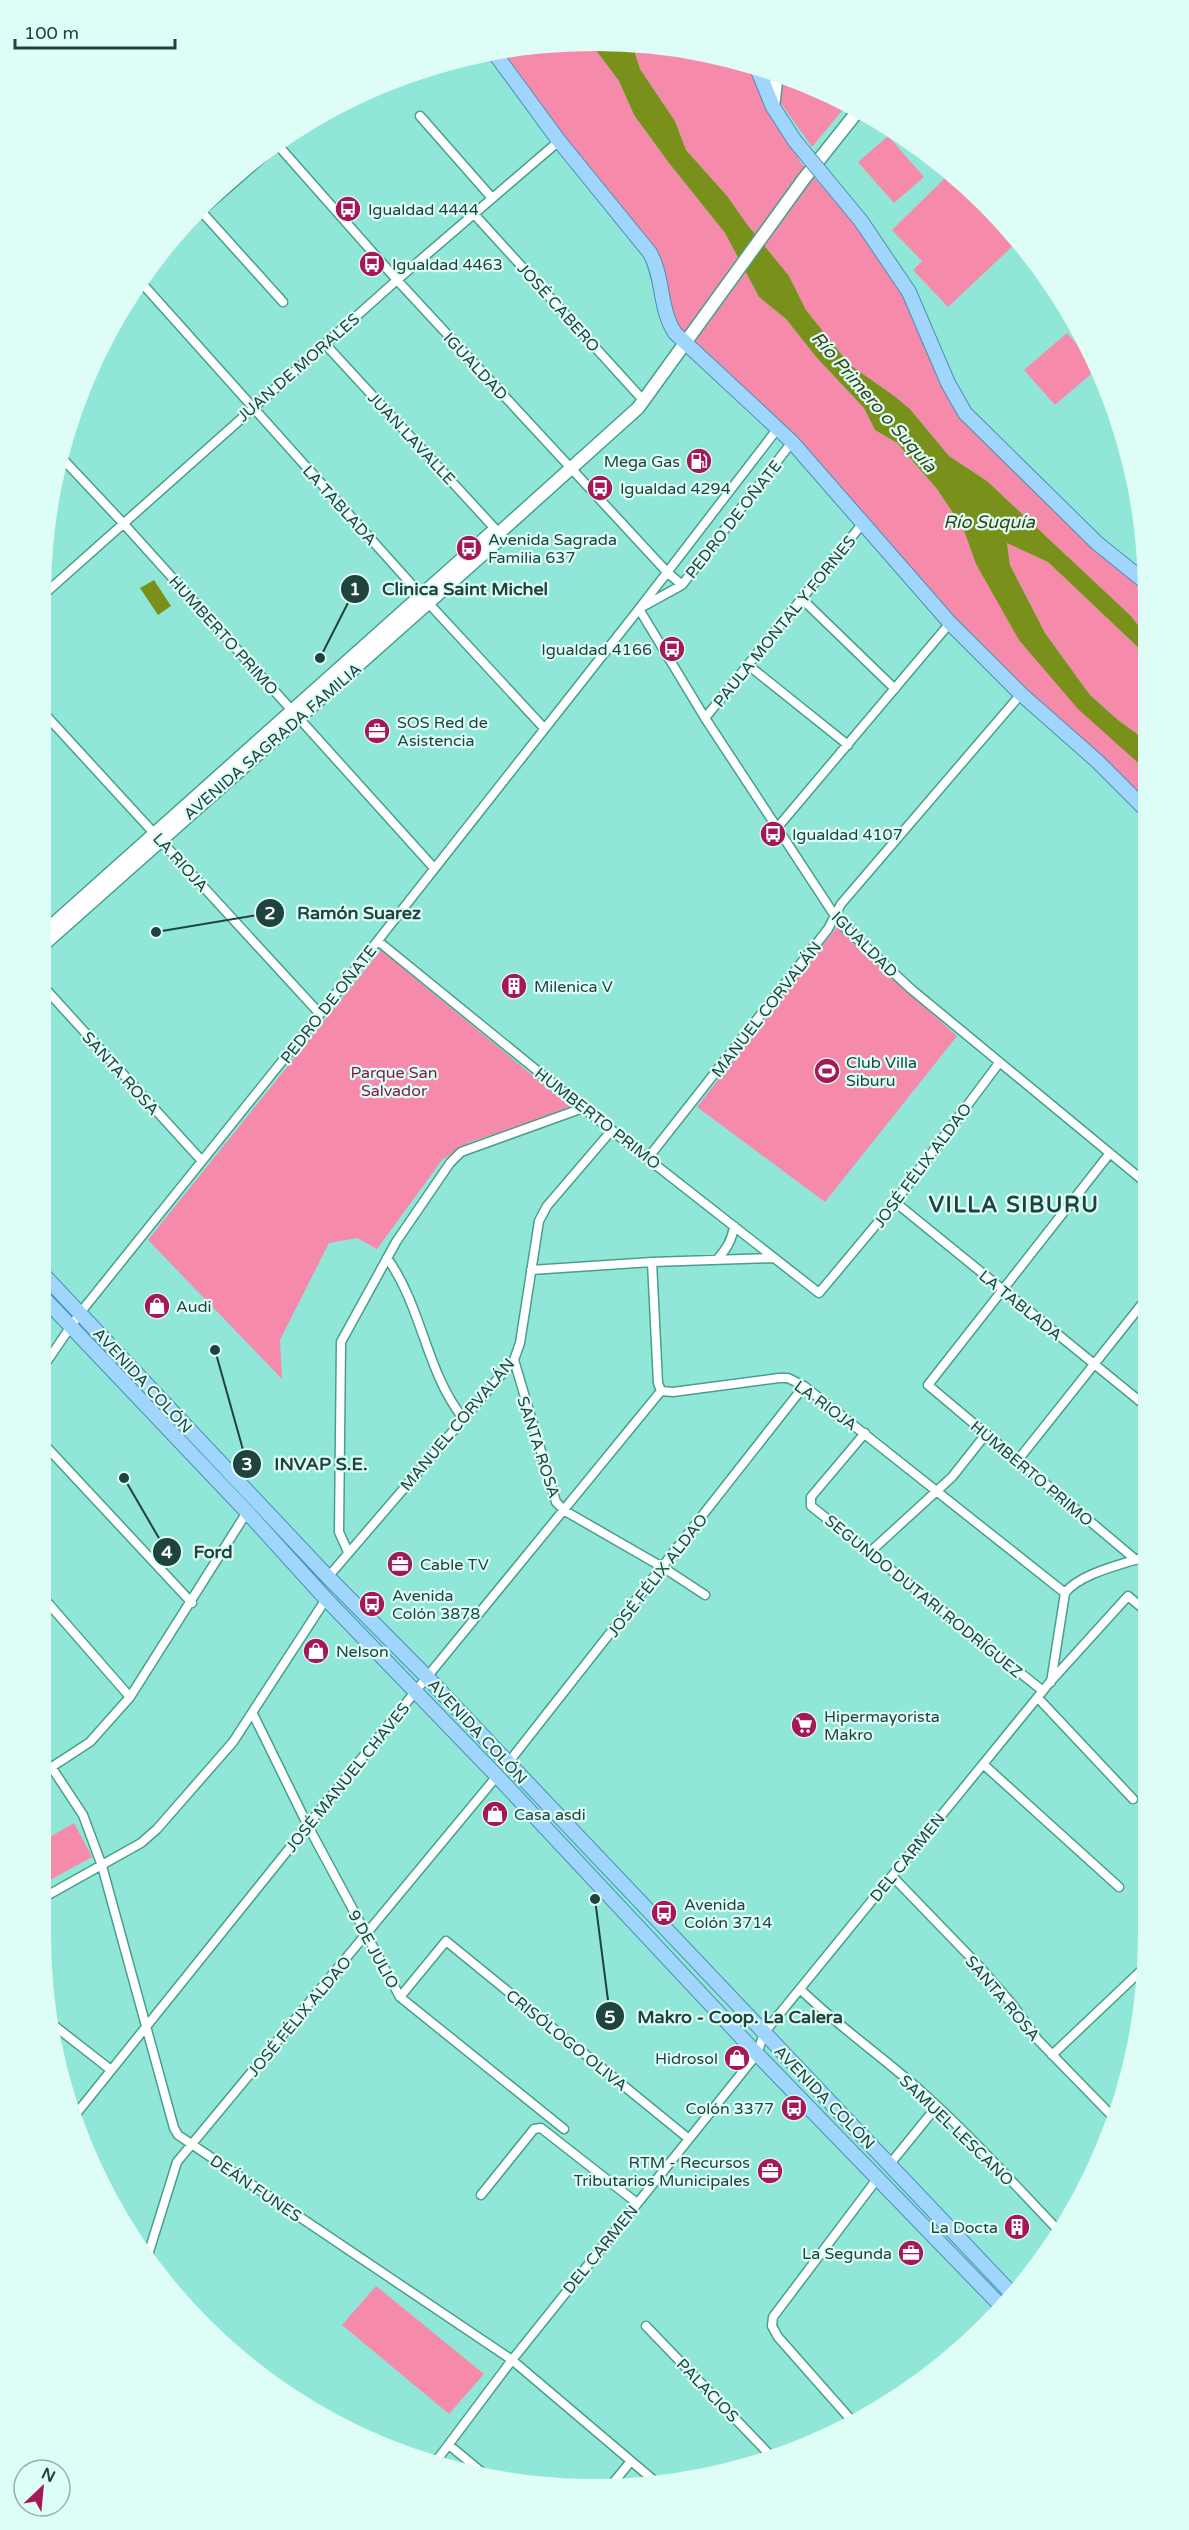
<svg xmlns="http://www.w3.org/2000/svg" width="1189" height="2530" font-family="'Varela Round',sans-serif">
  <rect width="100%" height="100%" fill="#91e7d7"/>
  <path fill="#f68aab" d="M589,41L619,81L634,115L669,163L725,233L759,297L786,319L817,358L864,408L875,430L897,443L937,489L963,528L976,564L1120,746L1145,769V809L1021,694L792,442L675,333L658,274L493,51Z
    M632,44L702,51L757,68L795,141L799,160L900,276L955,397L1144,581V633L1131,616L987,481L949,456L910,409L893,395L850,365L806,310L789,276L746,223L728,197L686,150L675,121L640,69Z
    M782,75L806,83L846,106L812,147L780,102Z
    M888,136L924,177L894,203L858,162Z
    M911,143L931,155L1018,241L948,307L913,270L922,261L892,230L945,178Z
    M1067,333L1098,368L1055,405L1024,370Z
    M1007,542L1048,562L1144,653V739L1118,720L1090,695L1045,633L1010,565Z
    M837,927L957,1036L825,1202L697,1107Z
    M381,950L573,1109L470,1142L442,1160L377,1249L357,1238L329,1243L280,1340L282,1379L148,1240Z
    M74,1823L92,1857L41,1885V1842Z
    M376,2286L484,2374L449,2414L342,2325Z"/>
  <path fill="#79911a" d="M589,41L632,44L640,69L675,121L686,150L728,197L746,223L789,276L806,310L850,365L893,395L910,409L949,456L987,481L1131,616L1144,633V653L1048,562L1007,543L1010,565L1045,633L1090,695L1118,720L1144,739L1145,769L1078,709L1019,640L976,564L963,528L937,489L897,443L875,430L864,408L817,358L786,319L759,297L725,233L669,163L634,115L619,81Z
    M154,580L171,606L158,615L140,588Z"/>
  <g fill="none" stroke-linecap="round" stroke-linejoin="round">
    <g stroke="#479f90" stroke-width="11">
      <path id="street" d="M420,116L492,198
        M276,143L397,280L667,572L682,585
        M201,211L283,302
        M474,214L643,400
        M183,227L293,131
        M139,280L421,595L544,728
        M325,344L499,533
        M60,456L123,523L434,868
        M41,597L397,280L559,141
        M802,599L895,689
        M642,607L682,585L792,442
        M639,609L705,718L839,922L911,989L1146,1183
        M748,665L848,745
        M41,710L320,1014
        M705,718L863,523
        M777,828L950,623
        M378,941L583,1108L819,1293L895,1202L999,1063
        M41,984L202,1161
        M1110,1153L928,1385L1136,1560
        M648,1158L828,929L841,904L1021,694
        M895,1202L1147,1407
        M387,1258C422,1306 426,1372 463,1418
        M717,1260C726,1249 732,1241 734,1226
        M652,1262L658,1383L661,1391L673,1392L779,1378H788L804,1386L1065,1593
        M531,1270L652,1262L774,1258
        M514,1360L556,1502L565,1511L664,1568L705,1595
        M41,1370L80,1313L320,1014L639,609L778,428
        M865,1433L811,1497V1506L1043,1691
        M41,1441L192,1603
        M1018,1460L1146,1299
        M348,1552L339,1532L341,1342L396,1242L450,1163L461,1152L583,1108
        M870,1552L952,1477L986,1434
        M328,1577L514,1360L520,1343L539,1221L547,1206L612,1130
        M41,1595L130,1697
        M1051,1682L1065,1593C1080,1573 1124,1564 1147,1556
        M1038,1698L1133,1799
        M253,1714L308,1826L400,1997L564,2129
        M41,1761L52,1768L83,1815L102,1866L174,2128L178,2135L512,2360L657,2483
        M508,1763L804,1386
        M983,1764L1119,1887
        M41,1774L90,1742L130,1697L247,1512
        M892,1876L979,1966L1012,2004L1038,2040L1115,2119
        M41,1899L141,1843L157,1829L233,1742L326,1599
        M800,1989C839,2027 883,2057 923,2093C970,2135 1013,2183 1056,2228
        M400,1997L446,1941L689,2139
        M56,2027L111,2070
        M1052,2055L1146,1966
        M72,2119L427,1677L661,1391
        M890,2164L937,2106
        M481,2195L534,2129L541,2128L637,2203
        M139,2247L149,2254
        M147,2258L177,2162L497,1776
        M646,2326L769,2454
        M853,2422L778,2337L772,2326L773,2317L877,2179
        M449,2445L490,2479
        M437,2460L512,2360L757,2054L764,2033L1050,1682L1128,1596L1147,1612
        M609,2488L631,2461"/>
    </g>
    <g stroke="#479f90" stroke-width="15">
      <path id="secondary" d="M773,107L777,74
        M41,935L492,532L499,533
        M41,947L499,540V533L638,408L803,180L857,112"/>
    </g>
    <g stroke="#4990b7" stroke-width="16">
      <path id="primary" d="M493,51L559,141L650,253C664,278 659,309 675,333L792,442L950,623L1021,694L1097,761L1145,809
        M757,68L773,107L795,141
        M861,221L909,292L948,383L965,413L1097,543L1144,581
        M41,1272L328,1577L427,1677L1014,2296
        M41,1295L247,1512L326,1599L497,1776L757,2054L1003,2308"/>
    </g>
    <use href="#street" stroke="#fff" stroke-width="8"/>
    <use href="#secondary" stroke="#fff" stroke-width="12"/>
    <use href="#primary" stroke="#a0d6fb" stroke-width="14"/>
    <g stroke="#4990b7" stroke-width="16" stroke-linecap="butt">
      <path id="primary-bridge" d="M795,141L861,221"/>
    </g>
    <use href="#primary-bridge" stroke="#a0d6fb" stroke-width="14"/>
  </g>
  <defs>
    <g id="bus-disc" transform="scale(1.35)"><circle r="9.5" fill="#a61757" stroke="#ddfdf6"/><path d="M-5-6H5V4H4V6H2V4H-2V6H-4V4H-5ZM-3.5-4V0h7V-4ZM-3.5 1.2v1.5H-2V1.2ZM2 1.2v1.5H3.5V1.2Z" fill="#fff"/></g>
    <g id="fuel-disc" transform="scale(1.35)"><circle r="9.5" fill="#a61757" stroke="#ddfdf6"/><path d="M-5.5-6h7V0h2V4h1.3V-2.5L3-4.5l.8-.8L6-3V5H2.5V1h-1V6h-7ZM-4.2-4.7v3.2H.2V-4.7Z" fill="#fff"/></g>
    <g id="office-disc" transform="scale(1.35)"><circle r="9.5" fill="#a61757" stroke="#ddfdf6"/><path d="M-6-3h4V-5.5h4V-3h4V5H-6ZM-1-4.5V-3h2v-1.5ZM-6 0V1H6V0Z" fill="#fff"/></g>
    <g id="building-disc" transform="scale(1.35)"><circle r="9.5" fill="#a61757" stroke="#ddfdf6"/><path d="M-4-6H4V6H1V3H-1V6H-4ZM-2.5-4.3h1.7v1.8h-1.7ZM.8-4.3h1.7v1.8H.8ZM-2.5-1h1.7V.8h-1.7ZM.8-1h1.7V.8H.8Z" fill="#fff"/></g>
    <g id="stadium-disc" transform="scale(1.35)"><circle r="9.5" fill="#a61757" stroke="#ddfdf6"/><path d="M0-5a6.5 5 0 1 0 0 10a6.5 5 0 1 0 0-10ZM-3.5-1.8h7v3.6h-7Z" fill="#fff"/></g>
    <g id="shop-disc" transform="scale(1.35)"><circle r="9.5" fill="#a61757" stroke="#ddfdf6"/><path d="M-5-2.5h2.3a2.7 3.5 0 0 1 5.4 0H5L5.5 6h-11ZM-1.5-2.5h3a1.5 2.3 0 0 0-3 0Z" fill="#fff"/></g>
    <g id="supermarket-disc" transform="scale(1.35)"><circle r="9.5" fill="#a61757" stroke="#ddfdf6"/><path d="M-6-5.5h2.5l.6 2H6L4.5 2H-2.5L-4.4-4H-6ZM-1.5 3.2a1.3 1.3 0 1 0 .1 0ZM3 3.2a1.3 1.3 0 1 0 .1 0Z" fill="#fff"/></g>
  </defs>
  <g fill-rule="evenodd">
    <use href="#bus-disc" x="348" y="209"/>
    <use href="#bus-disc" x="372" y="264"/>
    <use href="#fuel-disc" x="699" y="461"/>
    <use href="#bus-disc" x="600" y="488"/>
    <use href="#bus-disc" x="469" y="548"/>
    <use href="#bus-disc" x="672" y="649"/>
    <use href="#office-disc" x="377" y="731"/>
    <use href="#bus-disc" x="773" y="834"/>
    <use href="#building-disc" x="514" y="986"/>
    <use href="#stadium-disc" x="827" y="1071"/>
    <use href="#shop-disc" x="157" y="1306"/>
    <use href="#office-disc" x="400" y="1564"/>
    <use href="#bus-disc" x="372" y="1604"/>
    <use href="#shop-disc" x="316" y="1651"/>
    <use href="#supermarket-disc" x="804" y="1725"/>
    <use href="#shop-disc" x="495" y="1814"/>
    <use href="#bus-disc" x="664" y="1913"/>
    <use href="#shop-disc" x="737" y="2058"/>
    <use href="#bus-disc" x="794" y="2108"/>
    <use href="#office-disc" x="770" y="2171"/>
    <use href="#building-disc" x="1017" y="2227"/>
    <use href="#office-disc" x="911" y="2253"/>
  </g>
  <g text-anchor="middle" stroke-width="4.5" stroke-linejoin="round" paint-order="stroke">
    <g font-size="16" fill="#1f433d" stroke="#ddfdf6" text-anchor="start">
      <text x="368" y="215">Igualdad 4444</text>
      <text x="392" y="270">Igualdad 4463</text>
      <text x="680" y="467" text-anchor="end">Mega Gas</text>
      <text x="620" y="494">Igualdad 4294</text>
      <text x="488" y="545">Avenida Sagrada<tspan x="488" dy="18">Familia 637</tspan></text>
      <text x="652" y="655" text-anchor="end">Igualdad 4166</text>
      <text x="397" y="728">SOS Red de<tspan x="397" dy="18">Asistencia</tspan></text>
      <text x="792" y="840">Igualdad 4107</text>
      <text x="534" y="992">Milenica V</text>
      <text x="846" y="1068">Club Villa<tspan x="846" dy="18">Siburu</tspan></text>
      <text x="176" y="1312">Audi</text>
      <text x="420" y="1570">Cable TV</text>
      <text x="392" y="1601">Avenida<tspan x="392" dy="18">Colón 3878</tspan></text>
      <text x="336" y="1657">Nelson</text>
      <text x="824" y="1722">Hipermayorista<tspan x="824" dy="18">Makro</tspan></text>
      <text x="514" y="1820">Casa asdi</text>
      <text x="684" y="1910">Avenida<tspan x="684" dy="18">Colón 3714</tspan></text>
      <text x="718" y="2064" text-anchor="end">Hidrosol</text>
      <text x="774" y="2114" text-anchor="end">Colón 3377</text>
      <text x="750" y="2168" text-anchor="end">RTM - Recursos<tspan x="750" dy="18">Tributarios Municipales</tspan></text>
      <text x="998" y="2233" text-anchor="end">La Docta</text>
      <text x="892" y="2259" text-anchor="end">La Segunda</text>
    </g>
    <g font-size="16" fill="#1f433d" stroke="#ddfdf6">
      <text transform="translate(559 307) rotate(48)" y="6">JOSÉ CABERO</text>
      <text transform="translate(476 366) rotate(47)" y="6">IGUALDAD</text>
      <text transform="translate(298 367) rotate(-41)" y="6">JUAN DE MORALES</text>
      <text transform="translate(412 438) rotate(47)" y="6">JUAN LAVALLE</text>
      <text transform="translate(340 505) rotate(48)" y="6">LA TABLADA</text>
      <text transform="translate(733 519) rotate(-52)" y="6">PEDRO DE OÑATE</text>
      <text transform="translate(784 621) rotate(-51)" y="6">PAULA MONTAL Y FORNES</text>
      <text transform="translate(224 635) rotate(48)" y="6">HUMBERTO PRIMO</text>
      <text transform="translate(272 741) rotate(-41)" y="6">AVENIDA SAGRADA FAMILIA</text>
      <text transform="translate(181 862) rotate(48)" y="6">LA RIOJA</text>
      <text transform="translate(865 944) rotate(45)" y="6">IGUALDAD</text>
      <text transform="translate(328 1004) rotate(-52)" y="6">PEDRO DE OÑATE</text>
      <text transform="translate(766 1009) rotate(-52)" y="6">MANUEL CORVALÁN</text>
      <text transform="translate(121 1073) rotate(48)" y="6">SANTA ROSA</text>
      <text transform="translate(598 1118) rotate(38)" y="6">HUMBERTO PRIMO</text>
      <text transform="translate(922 1165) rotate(-53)" y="6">JOSÉ FÉLIX ALDAO</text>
      <text transform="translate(1021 1305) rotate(39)" y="6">LA TABLADA</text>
      <text transform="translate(143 1380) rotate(47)" y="6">AVENIDA COLÓN</text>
      <text transform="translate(826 1405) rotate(36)" y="6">LA RIOJA</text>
      <text transform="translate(457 1424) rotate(-50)" y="6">MANUEL CORVALÁN</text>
      <text transform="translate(539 1447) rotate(72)" y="6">SANTA ROSA</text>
      <text transform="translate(1032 1473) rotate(40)" y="6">HUMBERTO PRIMO</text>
      <text transform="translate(657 1575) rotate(-52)" y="6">JOSÉ FÉLIX ALDAO</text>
      <text transform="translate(924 1596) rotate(39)" y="6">SEGUNDO DUTARI RODRÍGUEZ</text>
      <text transform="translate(478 1731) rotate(47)" y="6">AVENIDA COLÓN</text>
      <text transform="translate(347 1777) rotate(-51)" y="6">JOSÉ MANUEL CHAVES</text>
      <text transform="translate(907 1857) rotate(-51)" y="6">DEL CARMEN</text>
      <text transform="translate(374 1949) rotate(61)" y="6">9 DE JULIO</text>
      <text transform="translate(1003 1998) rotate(50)" y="6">SANTA ROSA</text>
      <text transform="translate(299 2016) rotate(-50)" y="6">JOSÉ FÉLIX ALDAO</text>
      <text transform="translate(567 2040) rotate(39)" y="6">CRISÓLOGO OLIVA</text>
      <text transform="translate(825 2097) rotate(46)" y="6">AVENIDA COLÓN</text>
      <text transform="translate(957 2130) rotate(44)" y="6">SAMUEL LESCANO</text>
      <text transform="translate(256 2188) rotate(34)" y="6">DEÁN FUNES</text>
      <text transform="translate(600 2249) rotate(-51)" y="6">DEL CARMEN</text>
      <text transform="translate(708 2390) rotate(46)" y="6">PALACIOS</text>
    </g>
    <g font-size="16" fill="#7d1c43" stroke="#ddfdf6">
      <text x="394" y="1078">Parque San<tspan x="394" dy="18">Salvador</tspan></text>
    </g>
    <g font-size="18" font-style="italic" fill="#384215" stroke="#ddfdf6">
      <text transform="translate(874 402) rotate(49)" y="6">Río Primero o Suquía</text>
      <text x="989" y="528">Río Suquía</text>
    </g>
    <g font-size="22" font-weight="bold" letter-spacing="1.5" fill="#1f433d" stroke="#ddfdf6">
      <text x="1014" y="1212">VILLA SIBURU</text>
    </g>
  </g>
  <path d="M0 0H1189V2530H0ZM594 51H595A543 543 0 0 1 1138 594V1936A543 543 0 0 1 595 2479H594A543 543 0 0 1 51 1936V594A543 543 0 0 1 594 51Z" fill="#ddfdf6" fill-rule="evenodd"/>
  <path fill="none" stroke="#1f433d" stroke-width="2" d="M320 658L355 589M156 932L270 913M215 1350L247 1464M124 1478L167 1552M595 1899L610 2016"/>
  <g fill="#1f433d" stroke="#ddfdf6" stroke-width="2">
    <circle cx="320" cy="658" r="6"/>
    <circle cx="156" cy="932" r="6"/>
    <circle cx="215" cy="1350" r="6"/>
    <circle cx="124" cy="1478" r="6"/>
    <circle cx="595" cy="1899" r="6"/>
    <circle cx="355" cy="589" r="15"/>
    <circle cx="270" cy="913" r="15"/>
    <circle cx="247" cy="1464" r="15"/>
    <circle cx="167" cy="1552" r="15"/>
    <circle cx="610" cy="2016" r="15"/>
  </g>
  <g font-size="18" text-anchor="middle" font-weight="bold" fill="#fff">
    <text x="355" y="595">1</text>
    <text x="270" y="919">2</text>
    <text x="247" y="1470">3</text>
    <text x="167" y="1558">4</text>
    <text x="610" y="2023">5</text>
  </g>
  <g font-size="18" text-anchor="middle" font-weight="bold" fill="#1f433d" stroke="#ddfdf6" stroke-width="4.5" stroke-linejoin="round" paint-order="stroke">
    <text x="465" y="595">Clinica Saint Michel</text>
    <text x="359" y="919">Ramón Suarez</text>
    <text x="321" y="1470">INVAP S.E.</text>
    <text x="213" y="1558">Ford</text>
    <text x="740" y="2023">Makro - Coop. La Calera</text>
  </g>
  <g transform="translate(42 2488) rotate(26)"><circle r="28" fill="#ddfdf6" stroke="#91b3ac" stroke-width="1.5"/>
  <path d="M0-4.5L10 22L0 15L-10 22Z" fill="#a61757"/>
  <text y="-9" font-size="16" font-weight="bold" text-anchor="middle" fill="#1f433d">N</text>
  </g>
  <path d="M15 39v9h160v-9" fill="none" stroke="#1f433d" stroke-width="3"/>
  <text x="24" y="39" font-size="18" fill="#1f433d" stroke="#ddfdf6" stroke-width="4.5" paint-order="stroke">100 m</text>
</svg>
